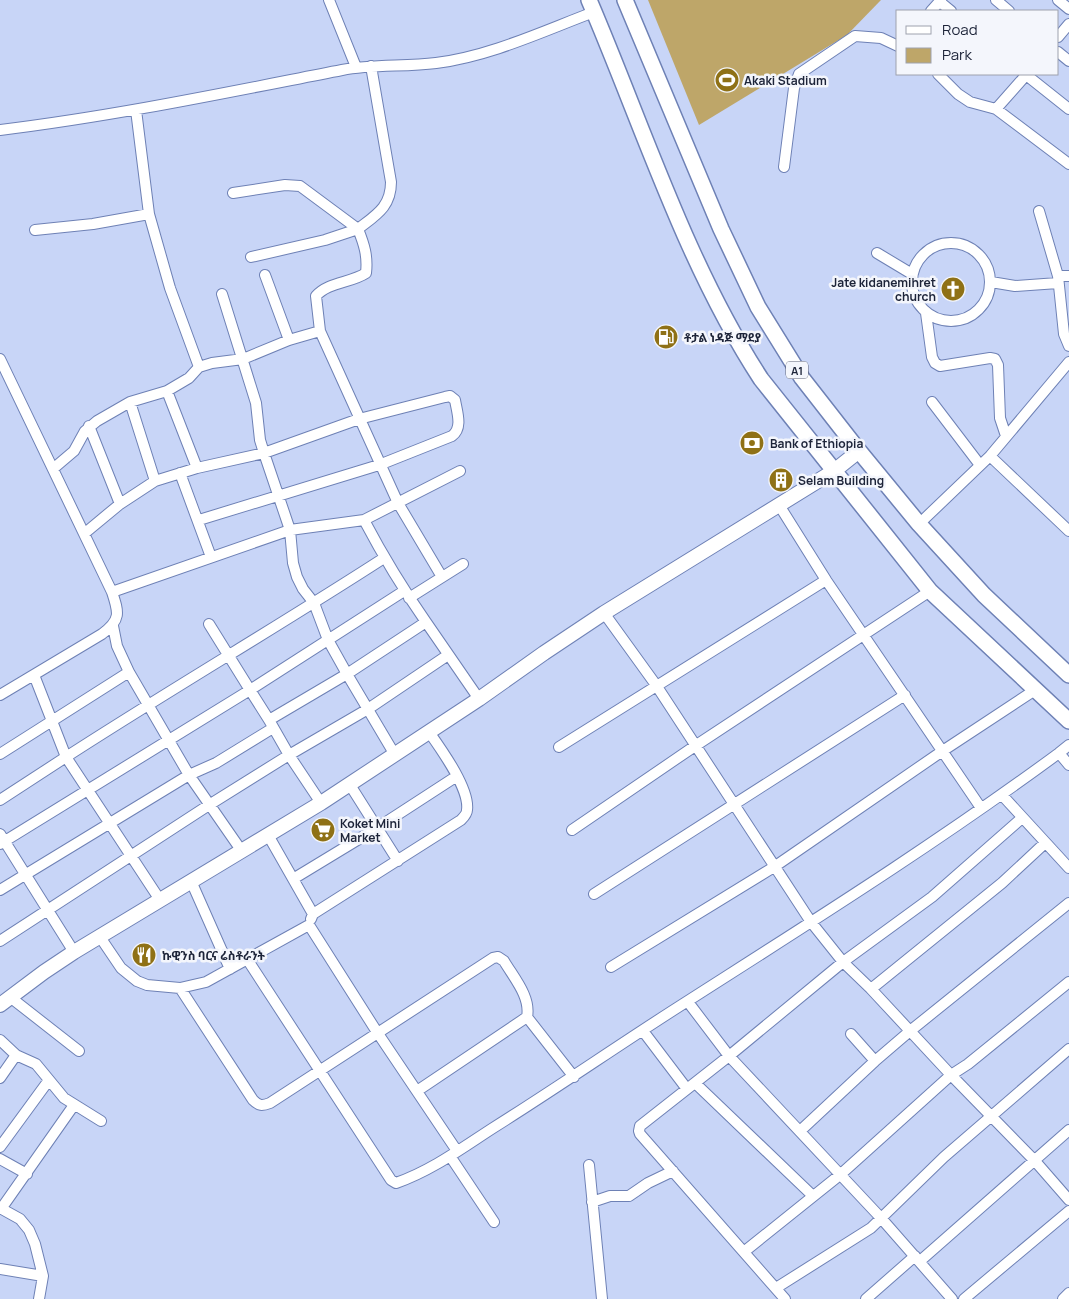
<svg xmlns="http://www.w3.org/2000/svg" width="1069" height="1299" font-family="Manrope,'Noto Sans Ethiopic',sans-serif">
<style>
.green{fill:#bea669}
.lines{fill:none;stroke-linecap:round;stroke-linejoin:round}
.street-casing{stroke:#6e81b5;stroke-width:12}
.secondary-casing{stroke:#6e81b5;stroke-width:16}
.primary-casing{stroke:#6e81b5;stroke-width:18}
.street{stroke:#fff;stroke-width:10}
.secondary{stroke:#fff;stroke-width:14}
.primary{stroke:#fff;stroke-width:15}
.labels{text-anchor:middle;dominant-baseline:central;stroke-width:5;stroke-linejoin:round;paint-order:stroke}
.shield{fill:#f4f6fc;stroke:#5e6374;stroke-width:1}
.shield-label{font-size:11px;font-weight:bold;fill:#1d2439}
.poi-label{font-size:12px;font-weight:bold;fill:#1d2439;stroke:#f4f6fc;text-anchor:start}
</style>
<rect width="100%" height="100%" fill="#c8d5f7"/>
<path class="green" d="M648,0H881L847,35L699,125Z"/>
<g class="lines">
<defs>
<path id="street" d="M329,0L356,67
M996,0L1009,11
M1058,0L1069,9
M940,2L951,11
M931,11L941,0
M1058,37L1069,24
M1058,52L1069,61
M938,74L958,94L970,102L996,109L1069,164
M1025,74L1069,109
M996,109L1027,74
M136,110L149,214L170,288L199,367L212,363L243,359L289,340L320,331L316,296C328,282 351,283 366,273C368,256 364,244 358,229L325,240L251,257
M0,130C115,116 229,92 342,70C373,64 405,67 436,63C491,56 543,31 594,12
M784,167L794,88L799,74L855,36L881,38L898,46
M233,193L285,185L300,186L358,229C376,215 391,207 391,182L371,66
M1039,211L1058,276L1064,334L1069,346
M35,230L93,224L149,214
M912 282a39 39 0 1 1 78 0a39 39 0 1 1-78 0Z
M877,253L912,274
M265,275L289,340
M1058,276H1069
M991,282L1015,286L1058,283
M222,294L256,403L260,440L264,453L290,530L293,563L297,577L303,589L314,603L328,640L347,674L269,720L289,755L321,803
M926,313L932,357L935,363L940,366L990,358L995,359L998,365L1000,418L1006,436
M320,331L398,503L442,577
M0,359L112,592C119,613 121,620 102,634L0,695
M167,391L197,468
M130,402L155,481
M932,402L980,465
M89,426L120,504
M990,456L1069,531
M54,468L74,451L85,431L97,421L130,402L167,391L189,378L199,367
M180,473L211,557
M779,505L826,580L981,808
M364,520C383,556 403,589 426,622
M919,524L990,456L1069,362
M85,533L120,504L155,481L197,468L264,453L359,419L445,397L450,396L455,400C457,412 463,428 452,436L379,465L199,520
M112,592L290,530L364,520L460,471
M409,598L463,564
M604,613L656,685L811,922L843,962L871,989L951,1075L1035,1161L1069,1200
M209,624L250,690L404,591
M34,675L66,757C171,689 279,626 384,558
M559,747L826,580
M1059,753L1069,745
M0,754L129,672
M395,755L347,674L426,622L479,699
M350,785L398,861
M1002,795L1069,868
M0,800L66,757L160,900
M572,830L695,746L930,591
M0,834L74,952
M268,835L313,914L311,919
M0,844L250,690L269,720
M241,850L189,775L216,763L273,728
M293,879L377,828L457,776
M191,881L230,969
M0,890L189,775L129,672L117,646L113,626
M594,894L905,695
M313,914L461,820C464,817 467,814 467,810C470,789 441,749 429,732
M100,937L121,968L137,981L147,985L180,988L206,982L309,925L377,1032L457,1151
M0,941L209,805L289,755L368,709L448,655
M247,959L391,1180L396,1183C431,1171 462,1148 493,1128C552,1091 610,1051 669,1013C800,929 933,846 1059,753L1069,765
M611,967L774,867L941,752L1035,690
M180,988L253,1100C259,1106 262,1106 270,1103L493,958L498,957L504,961C514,978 531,997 527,1017L417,1091
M871,989L1002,883L1045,843
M10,997L79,1051
M688,1002L729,1056L881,1218L952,1299
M527,1017L574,1077
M643,1031L687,1089
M851,1034L875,1061
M0,1040L16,1055L36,1064L64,1098L101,1121
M0,1078L16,1055
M695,1083L813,1196
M800,1131L875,1061L910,1031L1069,903
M0,1147L49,1080
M450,1156L494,1222
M0,1159L27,1174
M589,1165L602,1299
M592,1202L610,1196H629L648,1183L673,1171
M0,1208L20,1219L29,1230L35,1244L43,1276L39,1299
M1,1209L74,1105
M745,1251L841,1174L951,1075L968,1064L1069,982
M920,1261L1069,1130
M0,1269L43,1276
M776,1288L871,1228L944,1157L1069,1049
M785,1299L640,1134L639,1131L640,1126L729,1056L843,962L932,897L1022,818
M866,1299L915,1256
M964,1299L1069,1211
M1063,1299L1069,1293"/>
<path id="secondary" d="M0,1005L44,972L74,952L321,803L479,699L544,653L604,613L834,471L859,451"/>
<path id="primary" d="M589,0C643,126 686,264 761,379L930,591L1069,721
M625,0L721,229L758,307L802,378L859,451L919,524L984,595L1069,675"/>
</defs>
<use href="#street" class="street-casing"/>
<use href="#secondary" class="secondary-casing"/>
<use href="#primary" class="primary-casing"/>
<use href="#street" class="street"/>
<use href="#secondary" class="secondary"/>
<use href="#primary" class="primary"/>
</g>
<defs>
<symbol id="stadium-disc" viewBox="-11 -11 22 22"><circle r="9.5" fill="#8f7116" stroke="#f4f6fc"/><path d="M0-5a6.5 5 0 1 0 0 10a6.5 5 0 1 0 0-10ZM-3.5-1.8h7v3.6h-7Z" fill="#fff"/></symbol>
<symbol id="church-disc" viewBox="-11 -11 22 22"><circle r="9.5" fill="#8f7116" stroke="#f4f6fc"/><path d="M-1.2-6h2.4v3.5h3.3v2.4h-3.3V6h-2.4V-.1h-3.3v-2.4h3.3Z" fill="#fff"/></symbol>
<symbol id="fuel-disc" viewBox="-11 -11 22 22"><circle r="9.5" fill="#8f7116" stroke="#f4f6fc"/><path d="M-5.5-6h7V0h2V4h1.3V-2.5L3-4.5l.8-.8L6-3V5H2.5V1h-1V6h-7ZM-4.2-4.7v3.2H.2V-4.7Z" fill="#fff"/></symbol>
<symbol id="bank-disc" viewBox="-11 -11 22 22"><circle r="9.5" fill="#8f7116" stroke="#f4f6fc"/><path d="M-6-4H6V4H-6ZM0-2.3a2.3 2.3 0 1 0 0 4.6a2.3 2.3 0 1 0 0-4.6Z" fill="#fff"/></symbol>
<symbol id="building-disc" viewBox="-11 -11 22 22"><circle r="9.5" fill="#8f7116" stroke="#f4f6fc"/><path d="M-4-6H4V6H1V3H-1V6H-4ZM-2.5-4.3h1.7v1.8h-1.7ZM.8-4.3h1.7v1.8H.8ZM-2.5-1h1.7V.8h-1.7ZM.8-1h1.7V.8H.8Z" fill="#fff"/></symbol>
<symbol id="supermarket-disc" viewBox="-11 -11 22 22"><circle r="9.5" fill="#8f7116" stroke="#f4f6fc"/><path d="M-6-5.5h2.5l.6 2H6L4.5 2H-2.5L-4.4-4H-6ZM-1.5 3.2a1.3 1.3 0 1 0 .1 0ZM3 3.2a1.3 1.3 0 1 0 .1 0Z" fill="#fff"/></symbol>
<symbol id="restaurant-disc" viewBox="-11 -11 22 22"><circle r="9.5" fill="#8f7116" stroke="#f4f6fc"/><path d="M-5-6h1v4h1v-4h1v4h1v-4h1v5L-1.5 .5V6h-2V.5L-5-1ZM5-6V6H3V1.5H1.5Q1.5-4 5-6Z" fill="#fff"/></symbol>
</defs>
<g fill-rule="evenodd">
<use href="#stadium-disc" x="713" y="66" width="28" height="28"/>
<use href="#church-disc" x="939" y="275" width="28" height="28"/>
<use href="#fuel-disc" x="652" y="323" width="28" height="28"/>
<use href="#bank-disc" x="738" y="429" width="28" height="28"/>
<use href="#building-disc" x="767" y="466" width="28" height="28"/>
<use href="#supermarket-disc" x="309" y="816" width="28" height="28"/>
<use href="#restaurant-disc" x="130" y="941" width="28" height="28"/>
</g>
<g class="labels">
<rect class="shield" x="786" y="361.5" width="22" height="17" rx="4"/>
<g class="shield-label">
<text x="797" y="370">A1</text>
</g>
<g class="poi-label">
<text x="744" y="80">Akaki Stadium</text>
<text x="936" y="282" text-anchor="end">Jate kidanemihret<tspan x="936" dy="14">church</tspan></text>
<text x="684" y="337">ቶታል ነዳጅ ማደያ</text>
<text x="770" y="443">Bank of Ethiopia</text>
<text x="798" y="480">Selam Building</text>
<text x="340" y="823">Koket Mini<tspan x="340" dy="14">Market</tspan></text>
<text x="162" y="955">ኩዊንስ ባርና ሬስቶራንት</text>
</g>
</g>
<rect x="896" y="10" width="162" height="65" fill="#f4f6fc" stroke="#9ea2ae"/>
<rect x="906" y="26" width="25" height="8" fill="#ffffff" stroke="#9ea2ae"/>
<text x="942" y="35" font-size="15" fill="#1d2439">Road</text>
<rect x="906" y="48" width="25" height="15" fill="#bea669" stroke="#9ea2ae"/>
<text x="942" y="60" font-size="15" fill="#1d2439">Park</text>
</svg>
